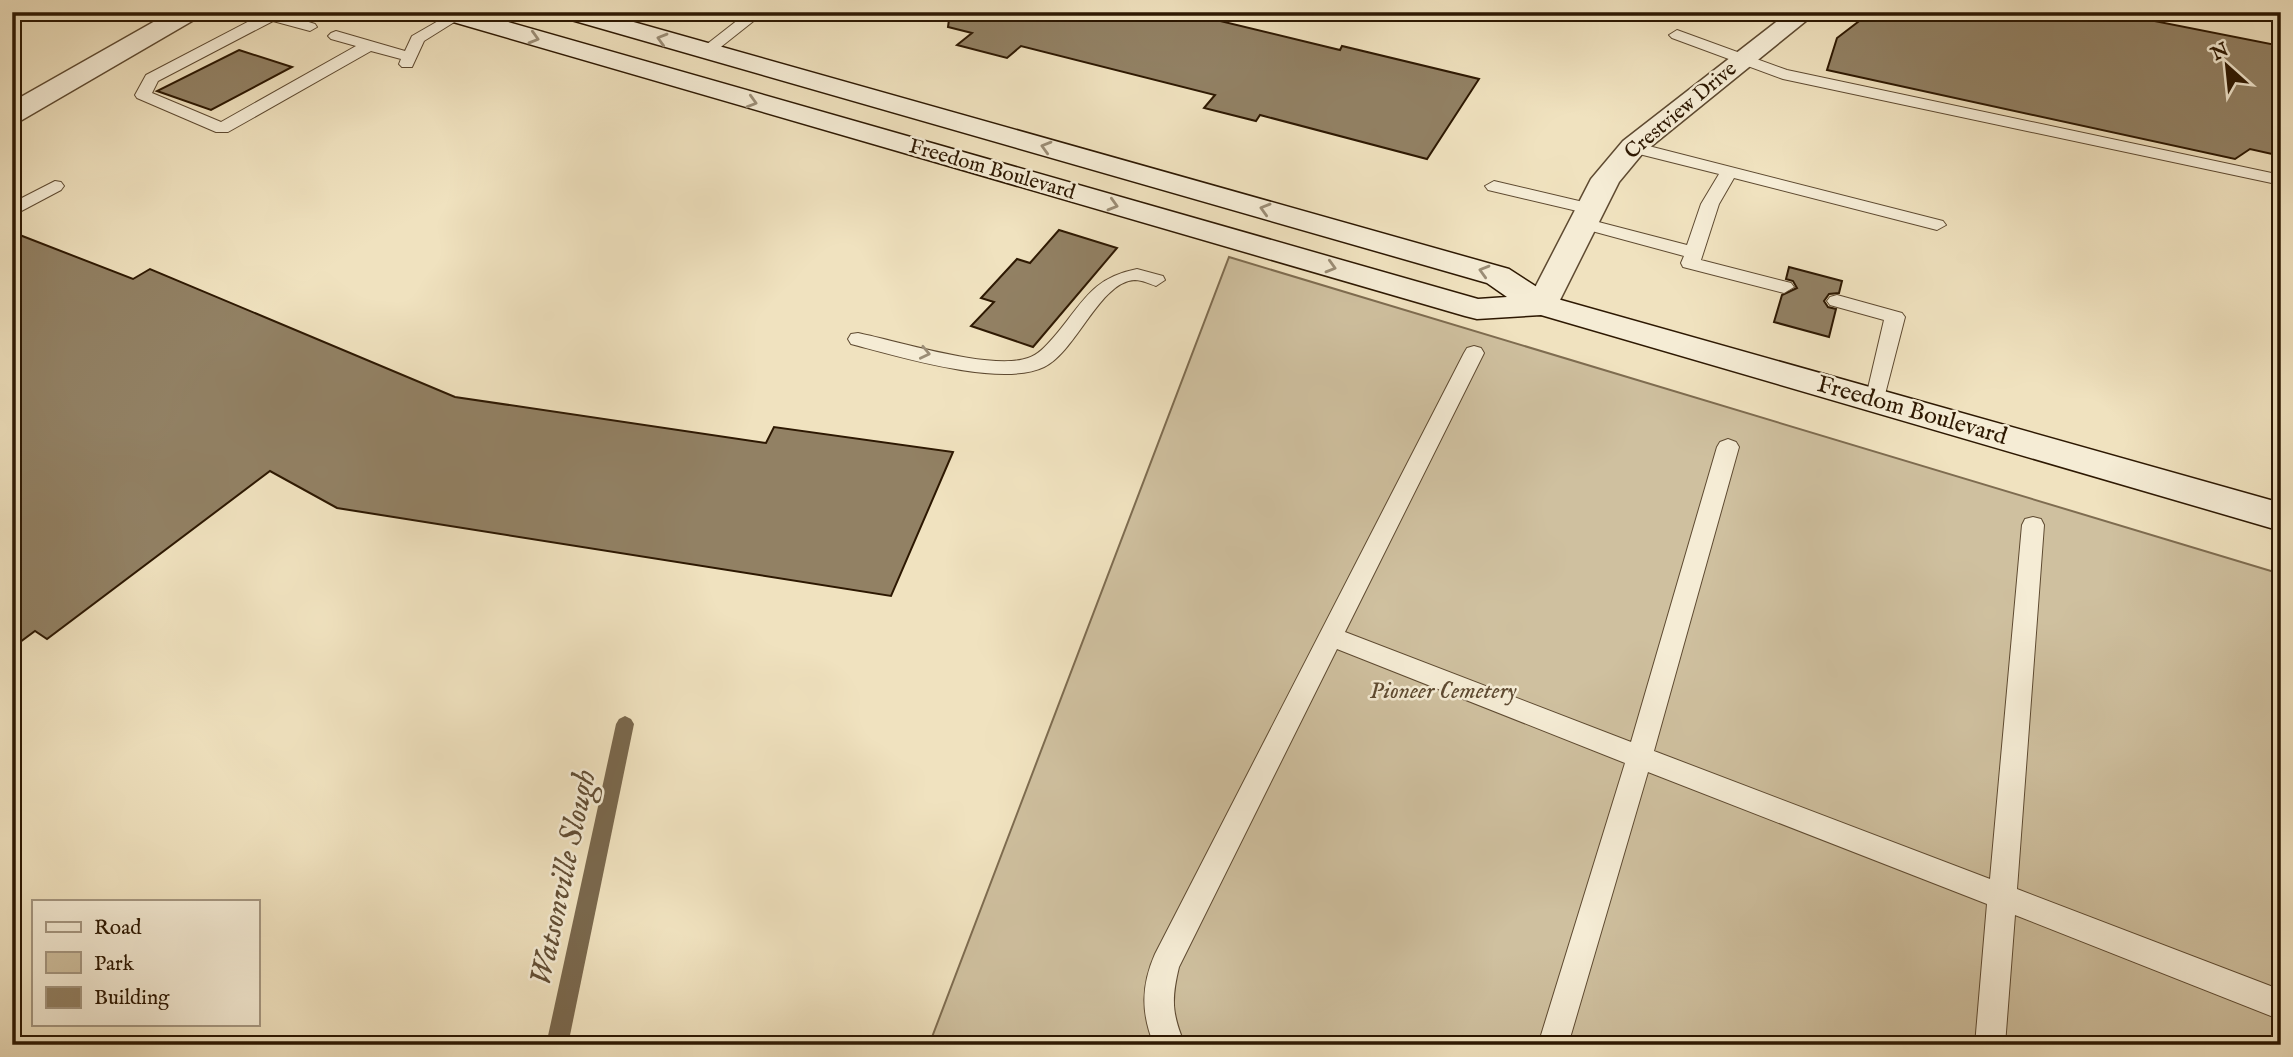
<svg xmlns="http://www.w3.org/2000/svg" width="2293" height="1057" font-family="'IM FELL English',serif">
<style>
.green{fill:#cfc09f;stroke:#7e6c50;stroke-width:2}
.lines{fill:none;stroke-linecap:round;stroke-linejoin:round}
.stream{fill:#7a684d;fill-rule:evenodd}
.building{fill:#928164;stroke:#2d1802;stroke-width:2}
.lane-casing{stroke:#5e4a31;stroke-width:2}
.street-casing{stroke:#5e4a31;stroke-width:3}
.secondary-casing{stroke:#2d1802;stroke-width:3}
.lane{fill:#f5ecd5;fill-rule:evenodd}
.street{fill:#f5ecd5;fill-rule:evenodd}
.secondary{fill:#f5ecd5;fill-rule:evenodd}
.oneway{stroke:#9b8d76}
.labels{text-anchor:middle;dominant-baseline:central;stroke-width:5;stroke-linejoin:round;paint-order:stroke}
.far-street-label{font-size:21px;fill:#2d1802;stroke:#f5ecd5}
.street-label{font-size:24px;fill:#2d1802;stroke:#f5ecd5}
.park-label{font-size:24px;font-style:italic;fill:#5e4a31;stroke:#f5ecd5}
.near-water-label{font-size:32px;font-style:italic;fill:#614d34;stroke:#f5ecd5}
</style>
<rect width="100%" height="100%" fill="#f0e2bf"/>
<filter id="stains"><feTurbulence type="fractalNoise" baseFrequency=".00286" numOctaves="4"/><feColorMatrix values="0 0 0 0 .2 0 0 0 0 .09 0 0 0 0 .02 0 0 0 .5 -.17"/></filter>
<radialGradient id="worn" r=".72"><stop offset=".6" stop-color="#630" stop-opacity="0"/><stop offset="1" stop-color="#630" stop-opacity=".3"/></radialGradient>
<path class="green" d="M1229,257L2281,574V1045H929Z"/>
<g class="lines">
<path class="stream" d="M625,716L631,719L634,724L568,1045H546L616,724L619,719Z"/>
</g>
<path class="building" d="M950,12H1183L1340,50L1342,46L1479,79L1427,159L1260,115L1256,121L1204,108L1215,95L1021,46L1007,58L957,45L972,33L948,27Z
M1871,12H2139V18L2281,46V156L2250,149L2235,159L1827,70L1837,38Z
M239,50L292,67L211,110L157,91Z
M1059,230L1117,248L1033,347L971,326L994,302L981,298L1017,259L1030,263Z
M12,232L133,279L150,269L455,397L766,443L774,427L953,452L891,596L337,508L270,471L47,639L35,631L12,648Z
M1789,267L1842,281L1839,293L1829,294L1824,301L1828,307L1836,309L1829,337L1774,322L1782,295L1797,288L1793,281L1786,279Z"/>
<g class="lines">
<defs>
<path id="lane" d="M253,12H277L315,24L317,27L310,31L273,21L158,81L152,93L221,122L356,46L331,39L328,36L331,33L336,31L405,51L412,36L452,13L460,12L464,16L424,41L412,67H402L399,64L401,59L371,51L228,132H216L137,98L135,95L146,75L259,16Z
M748,12H765L712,54H702L699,51L702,48Z
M2261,12H2281V20Z
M1677,30L1787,70L2281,175V185L1783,79L1672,38L1669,35Z
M1633,142L1943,221L1946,225L1937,230L1734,178L1719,204L1701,260L1791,283L1794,287L1784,293L1683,267L1681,263L1684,256L1577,227L1574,223L1583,218L1687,245L1701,204L1719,174L1627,151L1625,147L1627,143Z
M55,181L61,182L64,186L61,190L12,216V203Z
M1494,181L1596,205L1599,209L1590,214L1488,190L1485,186Z
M1137,269L1163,276L1165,280L1156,286C1150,284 1142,280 1135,280C1100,281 1076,352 1044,367C1001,388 897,356 851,344L848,339L851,334L858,333C897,341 992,371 1028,358C1038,355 1046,346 1053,338C1082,305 1090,278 1137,269Z
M1837,295L1902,313L1905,317L1882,406H1868L1865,401L1884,320L1830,305L1827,301L1830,297Z
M1474,346L1481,348L1484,353L1345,632L1631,742L1717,447L1720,442L1728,439L1736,442L1739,447L1654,751L1990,879L2022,525L2025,519L2033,517L2041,519L2044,525L2017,889L2281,990V1020L2015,915L2005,1045H1975L1987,904L1648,772L1568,1045H1538L1625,763L1337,649L1179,967C1171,1000 1172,1014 1185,1045H1154C1141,1013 1141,986 1155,954L1464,353L1467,348Z"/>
<path id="street" d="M171,12H202L199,17L22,120L12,122V102Z
M1789,12H1817L1643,153L1619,182L1554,312L1542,315L1530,312L1526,305L1591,179L1623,141Z"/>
<path id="secondary" d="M433,12H473L1478,299L1507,297L1487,283L561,17L558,12H598L1509,269L1554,298L2281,503V531L1541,315L1477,319L1465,316L436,17Z"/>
</defs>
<use href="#lane" class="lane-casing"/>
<use href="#street" class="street-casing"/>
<use href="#secondary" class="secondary-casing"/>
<use href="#lane" class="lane"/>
<use href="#street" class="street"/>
<use href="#secondary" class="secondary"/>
</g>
<defs><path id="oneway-chevron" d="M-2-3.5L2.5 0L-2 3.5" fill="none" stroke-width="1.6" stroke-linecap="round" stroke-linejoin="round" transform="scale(1.75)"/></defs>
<g class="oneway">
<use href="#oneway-chevron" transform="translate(534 38) rotate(16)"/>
<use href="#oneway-chevron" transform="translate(662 39) rotate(-164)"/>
<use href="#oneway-chevron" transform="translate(752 102) rotate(16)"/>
<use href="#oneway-chevron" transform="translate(1046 147) rotate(-164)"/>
<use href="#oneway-chevron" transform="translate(1113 205) rotate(16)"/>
<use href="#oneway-chevron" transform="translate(1265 209) rotate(-164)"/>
<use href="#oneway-chevron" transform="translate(1331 267) rotate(16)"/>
<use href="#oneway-chevron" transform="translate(1484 271) rotate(-164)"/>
<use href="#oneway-chevron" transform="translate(925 353) rotate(12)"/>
</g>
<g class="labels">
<g class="far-street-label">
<text transform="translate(1681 111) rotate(-40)">Crestview Drive</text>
<text transform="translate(992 170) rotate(16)">Freedom Boulevard</text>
</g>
<g class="street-label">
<text transform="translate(1912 411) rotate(16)">Freedom Boulevard</text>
</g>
<g class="park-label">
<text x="1443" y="691">Pioneer Cemetery</text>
</g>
<g class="near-water-label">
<text transform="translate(564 878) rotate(-78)">Watsonville Slough</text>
</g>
</g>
<rect width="2293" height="1057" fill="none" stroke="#f0e2bf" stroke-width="42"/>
<rect x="14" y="14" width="2265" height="1029" fill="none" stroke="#2d1802" stroke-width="3.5"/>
<rect x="21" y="21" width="2251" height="1015" fill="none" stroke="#2d1802" stroke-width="2"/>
<rect x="32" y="900" width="228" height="126" fill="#f5ecd5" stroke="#a59781" stroke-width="2"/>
<rect x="46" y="922" width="35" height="10" fill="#f5ecd5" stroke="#a59781" stroke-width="2"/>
<text x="94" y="934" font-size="21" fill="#2d1802">Road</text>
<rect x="46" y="952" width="35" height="21" fill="#cfc09f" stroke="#a59781" stroke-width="2"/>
<text x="94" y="970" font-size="21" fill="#2d1802">Park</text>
<rect x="46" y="987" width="35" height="21" fill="#928164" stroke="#a59781" stroke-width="2"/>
<text x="94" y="1004" font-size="21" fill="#2d1802">Building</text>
<g transform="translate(2227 66) rotate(333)" stroke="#f5ecd5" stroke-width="5" paint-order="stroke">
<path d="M0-5L12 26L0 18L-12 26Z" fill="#2d1802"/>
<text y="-10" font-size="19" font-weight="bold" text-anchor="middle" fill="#2d1802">N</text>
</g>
<rect width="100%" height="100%" filter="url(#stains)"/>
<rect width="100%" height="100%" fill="url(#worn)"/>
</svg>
